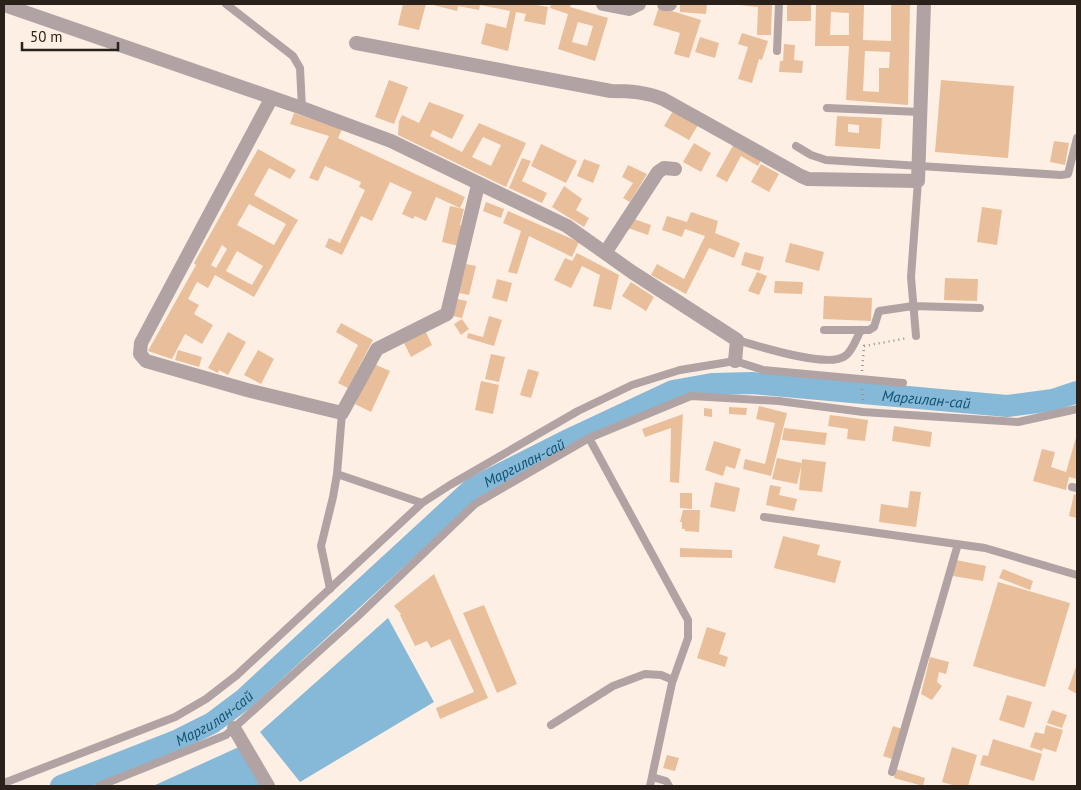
<svg xmlns="http://www.w3.org/2000/svg" width="1081" height="790" font-family="'PT Sans',sans-serif">
<style>
.water{fill:#86b9d7}
.lines{fill:none;stroke-linecap:round;stroke-linejoin:round}
.river{stroke:#86b9d7;stroke-width:22}
.building{fill:#e8bf9a;fill-rule:evenodd}
.path{stroke:#9b8f86;stroke-width:2.5;stroke-dasharray:1 4;stroke-linecap:butt}
.service{stroke:#b1a3a3;stroke-width:8}
.minor{stroke:#b1a3a3;stroke-width:14}
.labels{text-anchor:middle;dominant-baseline:central;stroke-width:5;stroke-linejoin:round;paint-order:stroke}
.water-label{font-size:15px;font-style:italic;fill:#0f506e;stroke:#feefe4}
</style>
<rect width="100%" height="100%" fill="#feefe4"/>
<path class="water" d="M388,618L434,702L300,782L260,732Z
M241,746L261,786H153Z"/>
<g class="lines">
<path class="river" id="s1" d="M61,786L176,741L212,723L244,699L473,488L566,441L673,391L712,384L752,383L1007,406L1053,400L1077,392"/>
</g>
<path class="building" d="M403,4H426L419,30L398,25Z
M429,4H532L548,7L545,25L524,21L526,14L516,12L508,51L481,44L486,23L506,28L510,11L480,5L479,10L458,6L457,11Z
M551,4H571L570,7L608,18L595,61L558,49L568,14L550,8ZM578,22L593,26L587,46L572,42Z
M680,4H707L706,14L680,12Z
M739,4H772L771,35H757L758,7L739,5Z
M787,4H811V21H787Z
M816,4H864L863,40L891,41V4H910L908,105L846,100L849,46H815ZM831,12L849,13V35H830ZM865,51L890,52L889,68H879V92L863,91Z
M659,7L701,20L689,58L674,54L680,33L653,25Z
M742,33L768,41L762,60L759,59L752,83L738,79L748,47L738,44Z
M700,37L719,43L715,58L695,52Z
M784,44L795,45L794,60L803,61L802,73L779,72L780,61H783Z
M389,80L408,87L394,124L375,117Z
M941,80L1014,86L1008,158L935,152Z
M429,102L464,115L452,139L433,130L430,136L462,152L479,123L526,143L506,187L398,135L399,121L402,115L419,123ZM483,137L501,145L491,166L472,157Z
M673,111L698,125L689,140L664,126Z
M294,113L342,129L338,138L465,197L460,208L436,197L426,221L415,216L413,219L402,214L412,192L390,182L372,221L361,216L342,255L325,247L329,238L340,243L365,190L359,187L361,182L325,166L318,181L309,178L329,136L290,124Z
M837,116L882,118L880,149L835,146ZM848,124L859,125V133L848,132Z
M1054,141L1069,143L1065,165L1050,162Z
M735,142L762,158L758,166L741,156L727,182L716,176Z
M694,143L711,153L701,172L683,162Z
M541,144L577,161L566,183L531,166Z
M258,149L296,170L290,179L269,168L254,195L298,220L254,297L215,275L208,288L197,282L188,299L199,305L194,314L213,325L202,344L185,334L172,359L148,351L196,265L194,263ZM249,204L286,224L274,245L237,225ZM222,245L227,249L216,268L211,265ZM237,251L263,266L252,285L226,271Z
M522,158L531,161L522,181L547,193L542,203L509,188Z
M584,159L600,165L593,183L577,176Z
M761,164L779,174L769,192L751,182Z
M628,165L647,174L630,202L623,198L633,183L622,177Z
M564,186L582,199L576,210L589,218L584,227L552,207Z
M486,202L504,209L501,218L483,211Z
M450,206L464,209L460,225L464,226L459,246L442,242Z
M982,207L1002,210L997,245L977,242Z
M508,211L579,242L572,257L529,236L517,274L508,272L521,231L503,223Z
M691,212L718,221L715,233L740,243L734,258L709,248L686,294L651,275L657,264L684,279L705,236L685,229L682,237L662,230L667,216L687,222Z
M631,218L651,225L648,235L628,228Z
M790,243L824,252L819,271L785,262Z
M745,252L764,257L760,271L741,265Z
M577,253L619,275L611,310L593,306L600,275L582,266L571,288L554,280L565,258L572,261Z
M466,264L476,266L469,295L459,293Z
M757,272L767,276L759,295L748,291Z
M945,278L978,279L977,301L944,300Z
M497,279L512,283L507,302L492,298Z
M775,281L803,282L802,294L774,293Z
M631,282L654,297L646,311L622,296Z
M824,296L872,298L871,321L823,319Z
M457,299L467,301L462,318L453,316Z
M489,316L502,320L494,346L467,338L468,333L483,337Z
M462,319L469,329L461,335L454,324Z
M341,323L373,340L348,388L338,383L358,345L336,332Z
M425,330L432,345L411,357L403,341Z
M228,332L246,342L228,375L219,370L218,373L208,368Z
M178,350L202,357L199,367L175,360Z
M258,350L274,359L261,384L244,375Z
M491,354L505,357L499,382L485,379Z
M374,364L390,371L371,412L355,404Z
M528,369L539,372L531,398L520,395Z
M481,381L499,385L493,414L475,410Z
M759,406L787,413L771,476L743,469L745,459L765,464L775,423L756,419Z
M729,407L747,408L746,415L729,414Z
M704,408L712,409V417L704,416Z
M683,414L679,483L670,482L671,428L645,437L642,429Z
M830,415L868,420L865,441L847,439L848,429L828,426Z
M894,426L932,432L930,447L892,441Z
M784,428L827,433L825,445L782,440Z
M1077,434V479L1069,477L1066,490L1033,481L1042,449L1055,452L1051,467L1066,472Z
M714,441L741,449L735,469L726,466L723,476L705,470Z
M777,458L802,463L797,484L772,479Z
M802,459L826,462L822,492L799,490Z
M715,482L740,488L735,512L710,507Z
M770,485L781,487L779,495L797,499L794,511L766,505Z
M910,491L921,492L916,527L879,522L881,504L908,508Z
M680,493H692V509L680,508Z
M1074,494L1077,495V518L1069,516Z
M683,510H700L699,532L685,531V529H682V522H680Z
M783,536L820,545L817,555L841,561L835,583L774,568Z
M680,548L732,550V558L680,557Z
M956,560L986,566L983,581L953,576Z
M1003,569L1033,581L1030,590L999,578Z
M434,574L488,698L440,719L436,708L474,692L450,639L431,648L427,641L415,646L400,615L401,614L394,606Z
M998,582L1070,603L1045,687L973,666Z
M484,605L517,684L497,693L463,613Z
M707,627L726,633L719,654L728,657L725,667L697,658Z
M930,657L949,662L946,674L939,672L937,682L942,686L932,700L921,694Z
M1077,664V694L1068,689Z
M1007,695L1032,702L1024,728L999,720Z
M1052,710L1067,715L1062,728L1047,723Z
M1046,725L1063,730L1056,752L1043,748L1042,751L1030,747L1035,732L1044,734Z
M893,726L902,729L892,759L883,756Z
M993,739L1042,754L1034,781L980,765L983,755L988,756Z
M952,747L977,755L968,786H956L942,782Z
M667,755L679,758L675,771L663,768Z
M896,769L925,778L923,786L894,778Z"/>
<g class="lines">
<path class="path" d="M862,371L864,346L908,338
M862,389L863,403"/>
<path class="service" d="M226,4L293,56L300,68L302,108
M777,51L779,4
M827,108L920,112
M796,146L811,155L826,160L1061,175L1068,174L1077,138
M824,330H869L874,327L879,311L913,306L980,308
M916,336L911,277L918,181
M737,340C758,346 828,369 845,356C852,352 857,337 861,330
M589,438L688,620V638L672,683L650,786
M337,474L422,503
M1072,487L1077,488
M764,517L985,548L1077,575
M330,589L321,546L333,497L337,474L342,413
M551,725L613,686L645,674L661,675L673,680
M892,772L958,544
M652,777L666,781L669,786
M4,783L175,717L206,699L237,675L422,503L450,485L578,411L632,385L680,370L735,361L763,370L903,383
M99,786L226,735L358,616L475,504L589,438L691,396L779,401L863,412L1018,422L1077,409"/>
<path class="minor" d="M603,4L629,9L639,4
M664,4H670
M4,5L302,108L391,141L567,226L632,272L737,340L735,361
M356,43L611,91C630,91 646,92 663,99L801,176L808,179L918,181L924,4
M271,99L141,343L140,354L146,361L247,390L342,413L377,349L447,314L478,185
M605,253L658,172L664,168L675,169
M234,728L268,786"/>
</g>
<g class="labels">
<g class="water-label">
<text stroke="none"><textPath href="#s1" startOffset="992">Маргилан-сай</textPath></text>
<text stroke="none"><textPath href="#s1" startOffset="572">Маргилан-сай</textPath></text>
<text stroke="none"><textPath href="#s1" startOffset="168">Маргилан-сай</textPath></text>
</g>
</g>
<rect width="1081" height="790" fill="none" stroke="#2a211a" stroke-width="10"/>
<path d="M22 42v8h96v-8" fill="none" stroke="#2a211a" stroke-width="2.5"/>
<text x="30" y="42" font-size="15" fill="#2a211a" stroke="#feefe4" stroke-width="4" paint-order="stroke">50 m</text>
</svg>
